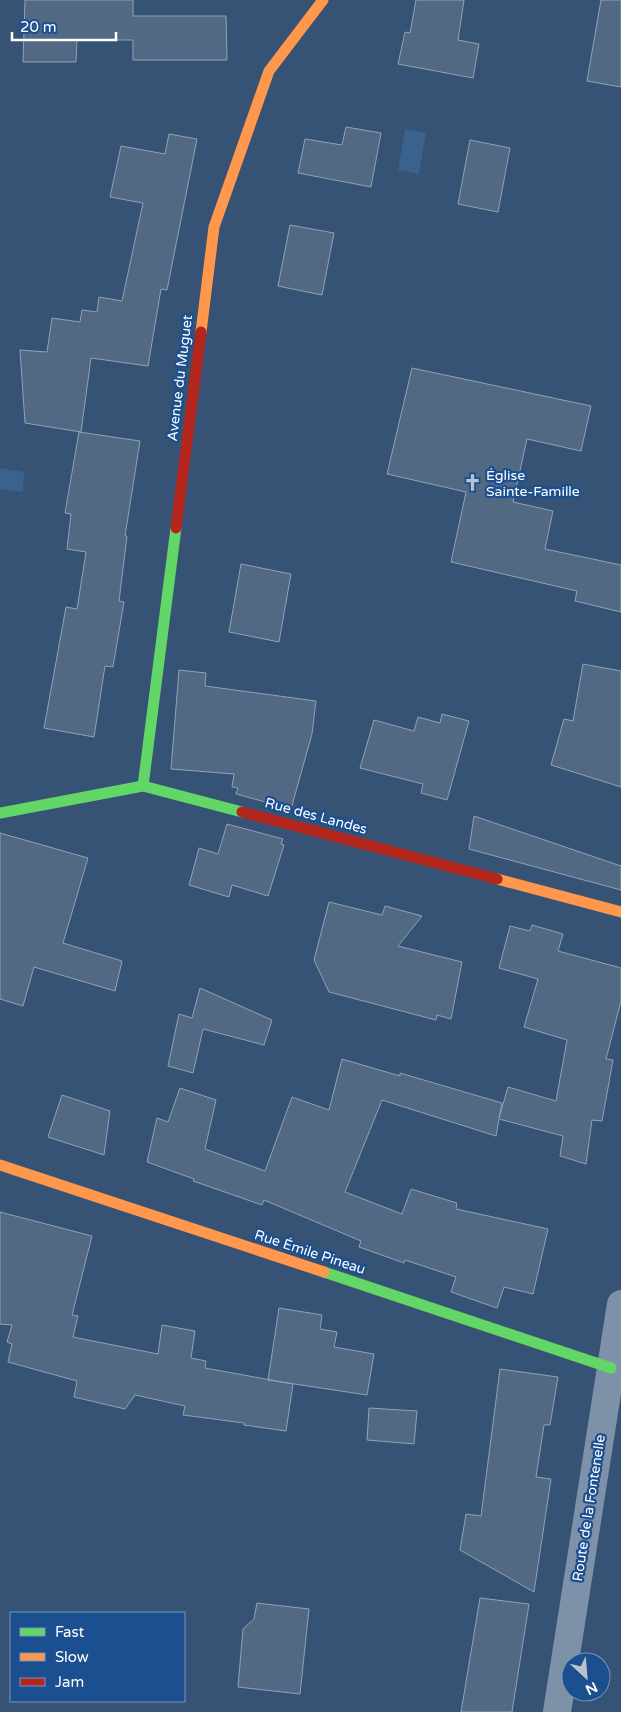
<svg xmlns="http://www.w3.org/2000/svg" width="621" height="1712" font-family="'Varela Round',sans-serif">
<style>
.water{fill:#3b618d}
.building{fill:#526984;stroke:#92a2b6}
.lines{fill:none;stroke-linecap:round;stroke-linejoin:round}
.street{stroke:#7d92a8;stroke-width:28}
.fast{stroke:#63d668;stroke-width:11}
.slow{stroke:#ff974d;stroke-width:11}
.jam{stroke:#b3261e;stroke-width:11}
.labels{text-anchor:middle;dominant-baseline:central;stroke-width:4.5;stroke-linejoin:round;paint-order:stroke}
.street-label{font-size:14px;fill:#fff;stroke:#1b4f8f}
.poi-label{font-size:14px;fill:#fff;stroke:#1b4f8f;text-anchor:start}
</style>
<rect width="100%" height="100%" fill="#365274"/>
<path class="water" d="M405,129L426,133L419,174L398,170Z
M0,468L24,472L23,492L0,489Z"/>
<path class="building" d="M25,0H133V16H226L227,60H133V40H77L76,62H23Z
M416,0H464L458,40L479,44L473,78L398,64L405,32L410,33Z
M601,0H621V87L587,81Z
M346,127L381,133L371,187L298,173L305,139L342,145Z
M169,134L197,139L167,290L161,289L148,366L91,358L81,432L25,423L20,350L47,352L52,318L80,322L82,310L97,312L99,297L122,301L143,203L110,197L121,146L165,154Z
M470,140L510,148L498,212L458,204Z
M290,225L334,233L322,295L278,286Z
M412,368L591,406L581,451L527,439L513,502L553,511L545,549L621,565V612L575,601L577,591L451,562L466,492L387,474Z
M79,432L140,441L125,536H127L119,601L124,602L113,667L105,666L94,737L44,728L66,607L77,609L86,552L67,549L71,514L65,513Z
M241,564L291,574L279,642L229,632Z
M583,664L621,671V787L551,765L564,719L573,721Z
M179,670L206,673L205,686L316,701L312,734L291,809L236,794L238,788L232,787L234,774L171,769Z
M442,714L469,721L447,800L421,793L423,784L360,768L374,720L414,731L418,717L440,723Z
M474,816L621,866V890L469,849Z
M227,824L283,839L281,844L284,845L268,896L232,885L229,897L189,885L199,848L218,854Z
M0,833L88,858L63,943L122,961L115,991L34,967L23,1006L0,999Z
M329,902L382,915L385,906L422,916L398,946L462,962L451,1019L437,1015L436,1020L329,992L314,960Z
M532,925L563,934L558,951L621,968V1001L606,1059L613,1060L602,1121L592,1120L586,1164L560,1156L563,1136L499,1119L496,1136L382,1100L345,1192L402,1214L411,1189L457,1203L456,1209L548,1229L533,1294L504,1287L497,1308L451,1292L456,1277L405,1260L404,1263L359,1247L361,1241L264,1200L262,1205L193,1181L194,1179L147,1162L157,1118L168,1122L180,1088L216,1100L205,1149L265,1171L292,1097L329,1110L342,1059L400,1076V1073L502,1103L499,1118L508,1087L556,1101L567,1040L524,1027L538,979L499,968L510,926L530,931Z
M200,988L272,1020L264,1045L203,1029L193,1073L168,1066L179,1014L192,1018Z
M62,1095L110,1111L104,1155L48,1137Z
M0,1212L92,1236L72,1315L78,1316L73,1337L158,1354L162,1325L195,1331L191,1358L206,1361L205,1368L293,1384L286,1431L244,1425V1423L183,1415L185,1406L135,1395L125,1409L74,1397L77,1381L8,1362L12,1344L7,1342L12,1325L0,1324Z
M279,1308L322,1315L320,1329L337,1332L334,1347L374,1354L367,1395L268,1380Z
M500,1369L558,1377L550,1425H544L536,1477L551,1479L534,1592L460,1550L466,1514L481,1516Z
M369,1408L417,1411L414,1444L367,1440Z
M480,1598L529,1604L512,1712H461Z
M257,1603L309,1609L300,1694L238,1687L243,1629L254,1619Z"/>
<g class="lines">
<path class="street" d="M557,1712L621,1304"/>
<path class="fast" d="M143,786L176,528
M0,813L143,786L242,812
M324,1272L611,1368"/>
<path class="slow" d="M201,332L214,227L269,71L323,0
M497,879L621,912
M0,1165L324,1272"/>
<path class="jam" d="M176,528L201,332
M242,812L497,879"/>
</g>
<defs>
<symbol id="church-bare" viewBox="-9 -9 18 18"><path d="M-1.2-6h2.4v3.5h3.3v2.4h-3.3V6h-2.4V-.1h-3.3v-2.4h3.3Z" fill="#b9c2ce" stroke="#1b4f8f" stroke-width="2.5" paint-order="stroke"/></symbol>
</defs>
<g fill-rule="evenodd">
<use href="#church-bare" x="460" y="470" width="25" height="25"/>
</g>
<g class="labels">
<g class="street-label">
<text transform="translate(180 378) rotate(-83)">Avenue du Muguet</text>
<text transform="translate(316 816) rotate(15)">Rue des Landes</text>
<text transform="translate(310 1252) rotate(18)">Rue Émile Pineau</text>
<text transform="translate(589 1508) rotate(-81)">Route de la Fontenelle</text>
</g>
<g class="poi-label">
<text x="486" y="475">Église<tspan x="486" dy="16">Sainte-Famille</tspan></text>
</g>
</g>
<rect x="10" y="1612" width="175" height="90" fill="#1b4f8f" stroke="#7695bc"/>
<rect x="20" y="1628" width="25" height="8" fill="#63d668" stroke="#7695bc"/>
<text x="55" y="1637" font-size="15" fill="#ffffff">Fast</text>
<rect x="20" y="1653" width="25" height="8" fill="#ff974d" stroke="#7695bc"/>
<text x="55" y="1662" font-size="15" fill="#ffffff">Slow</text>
<rect x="20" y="1678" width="25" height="8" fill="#b3261e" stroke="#7695bc"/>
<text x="55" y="1687" font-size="15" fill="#ffffff">Jam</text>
<g transform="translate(586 1677) rotate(154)"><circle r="24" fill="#1b4f8f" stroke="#7695bc"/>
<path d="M0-4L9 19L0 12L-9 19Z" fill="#b9c2ce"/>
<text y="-8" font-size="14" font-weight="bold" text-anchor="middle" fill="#ffffff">N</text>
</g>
<path d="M12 32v8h104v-8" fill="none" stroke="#ffffff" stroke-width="2.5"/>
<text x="20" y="32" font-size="15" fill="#ffffff" stroke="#1b4f8f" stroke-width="4" paint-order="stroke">20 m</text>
</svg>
